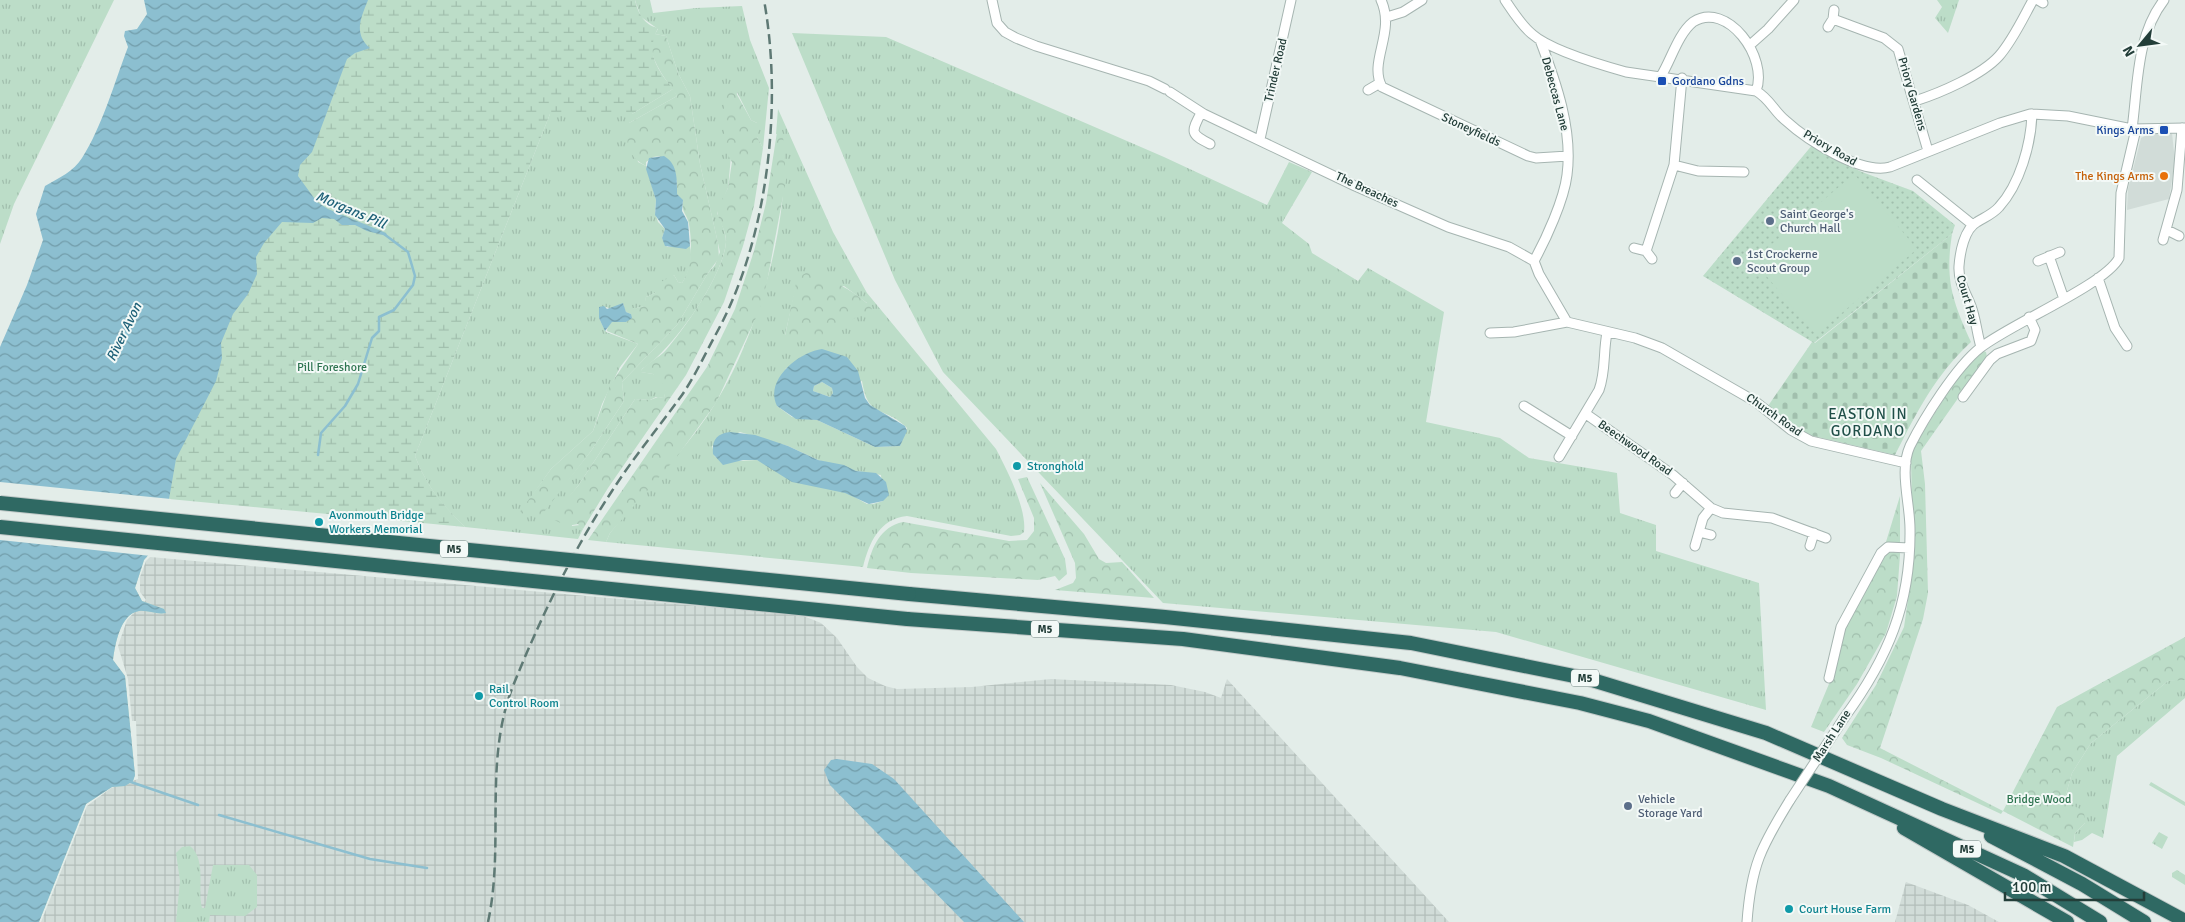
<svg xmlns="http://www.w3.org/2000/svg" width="2185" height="922" font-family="Signika,sans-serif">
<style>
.built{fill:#d1dcd8}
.industrial{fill:url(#industrial-grid)}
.grass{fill:url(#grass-tufts);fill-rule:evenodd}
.forest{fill:url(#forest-crowns)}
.wetland{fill:url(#wetland-marsh)}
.cemetery{fill:url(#cemetery-stones)}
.park{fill:url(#park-dots)}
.pitch{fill:#bcddc8}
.water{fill:url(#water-waves);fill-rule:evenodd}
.pier{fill:#e3ede9}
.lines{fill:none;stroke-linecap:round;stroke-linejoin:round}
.stream{stroke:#8cbfd0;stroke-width:2.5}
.minor-casing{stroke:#a6b5b1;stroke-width:11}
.highway-casing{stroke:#c1c9c8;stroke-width:16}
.minor{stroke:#fff;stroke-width:9}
.highway{stroke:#2f6963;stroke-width:14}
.rail{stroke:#5e7974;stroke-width:2.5;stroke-dasharray:10 5;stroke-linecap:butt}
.minor-bridge-casing{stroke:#a6b5b1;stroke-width:11;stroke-linecap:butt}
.highway-bridge-casing{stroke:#c1c9c8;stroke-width:16;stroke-linecap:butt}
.minor-bridge{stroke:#fff;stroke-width:9}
.highway-bridge{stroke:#2f6963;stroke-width:14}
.transit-dot{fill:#1a4fb4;stroke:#f3f9f7;stroke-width:2}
.food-dot{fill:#e8710a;stroke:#f3f9f7;stroke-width:2}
.service-dot{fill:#5c6f8a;stroke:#f3f9f7;stroke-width:2}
.culture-dot{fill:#0f9aa8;stroke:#f3f9f7;stroke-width:2}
.labels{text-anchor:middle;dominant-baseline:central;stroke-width:4;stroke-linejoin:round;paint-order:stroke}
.shield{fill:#f3f9f7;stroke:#617672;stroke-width:1}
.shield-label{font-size:11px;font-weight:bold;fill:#233e39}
.street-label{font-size:12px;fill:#233e39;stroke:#f3f9f7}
.transit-label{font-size:12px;fill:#164399;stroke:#f3f9f7;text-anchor:start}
.food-label{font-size:12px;fill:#c56008;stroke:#f3f9f7;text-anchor:end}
.service-label{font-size:12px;fill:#4e5e75;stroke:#f3f9f7;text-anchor:start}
.park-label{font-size:12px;fill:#2e7450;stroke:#f3f9f7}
.culture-label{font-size:12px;fill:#0d838f;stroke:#f3f9f7;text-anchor:start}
.water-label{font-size:14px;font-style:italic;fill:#1e6178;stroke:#f3f9f7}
.quarter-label{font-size:15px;letter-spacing:1px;fill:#1f4f48;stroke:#f3f9f7}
</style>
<defs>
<pattern id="industrial-grid" width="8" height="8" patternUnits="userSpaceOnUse" patternTransform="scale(1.25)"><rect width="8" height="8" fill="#d1dcd8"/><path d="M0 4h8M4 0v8" fill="none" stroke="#b3beba"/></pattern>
<pattern id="grass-tufts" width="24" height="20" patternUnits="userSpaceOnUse" patternTransform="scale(1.25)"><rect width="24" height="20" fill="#bcddc8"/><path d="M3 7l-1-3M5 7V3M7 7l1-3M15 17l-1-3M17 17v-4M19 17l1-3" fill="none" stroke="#a1bfad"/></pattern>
<pattern id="forest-crowns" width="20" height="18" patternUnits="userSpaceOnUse" patternTransform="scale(1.25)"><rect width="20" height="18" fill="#bcddc8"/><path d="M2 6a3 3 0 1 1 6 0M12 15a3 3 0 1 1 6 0" fill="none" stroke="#a1bfad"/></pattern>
<pattern id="wetland-marsh" width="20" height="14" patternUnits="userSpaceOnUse" patternTransform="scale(1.25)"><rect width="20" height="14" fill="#bcddc8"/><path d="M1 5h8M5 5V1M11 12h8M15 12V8" fill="none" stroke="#a1bfad"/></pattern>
<pattern id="cemetery-stones" width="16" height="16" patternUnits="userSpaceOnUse" patternTransform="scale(1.25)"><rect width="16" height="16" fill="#bcddc8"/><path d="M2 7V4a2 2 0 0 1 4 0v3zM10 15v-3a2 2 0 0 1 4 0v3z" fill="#a1bfad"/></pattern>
<pattern id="park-dots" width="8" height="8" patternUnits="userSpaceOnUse" patternTransform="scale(1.25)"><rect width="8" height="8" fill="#bcddc8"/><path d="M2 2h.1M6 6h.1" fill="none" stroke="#a1bfad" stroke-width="1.8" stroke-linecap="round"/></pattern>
<pattern id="water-waves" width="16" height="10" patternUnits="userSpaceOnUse" patternTransform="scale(1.25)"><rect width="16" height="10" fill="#8cbfd0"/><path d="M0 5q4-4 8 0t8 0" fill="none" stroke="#729daa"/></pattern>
</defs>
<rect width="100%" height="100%" fill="#e3ede9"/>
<path class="built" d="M2172,133L2175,161L2169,199L2127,210L2128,189L2141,138L2149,134Z"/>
<path class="industrial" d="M150,557L801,615L821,623L837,638L857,667L868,678L885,686L897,689L972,687L1051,679L1171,685L1205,692L1221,698L1227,679L1449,922H41L87,806L111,788L138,779L136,721H132L128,679L118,646L127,620L146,600L140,592V577L146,561Z
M1906,882L1968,905L1999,922H1895Z"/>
<path class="grass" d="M0,0H114L14,204L0,244Z
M635,0H650L653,13L696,8L742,6L750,40L769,88L763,148L757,137V123L751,120L737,92L728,188L717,213C721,221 726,233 726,242C723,278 672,351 642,369L641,372L653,374L667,385L664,398L656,397L650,400L635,399L578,486L568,498L572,526L580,525L583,529L578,539L465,527C441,504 427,487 415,456L550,114H632L673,89L677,96L629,123L638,162L646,166L656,200L655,212L658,222L665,229L662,238L667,247L690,246C693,258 689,273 682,283L678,282L674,275L655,293L646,297L645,306L636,308H624V304L612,309L606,307L599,318L606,332L638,344L620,367L602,404L593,431L551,469L520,513L568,480L591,451L624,401L622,382L677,325L708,273L715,265L720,252L700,164L690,96L678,73L666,36L655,34L658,29L641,17Z
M1937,0H1959L1948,33L1935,18L1942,7Z
M792,33L886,37L1164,157L1267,205L1289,162L1312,172L1282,223L1309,244L1312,253L1358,281L1368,268L1444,312L1426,422L1500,438L1529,458L1617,473L1620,513L1656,525V551L1759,583L1766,710L1496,632L1163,603L943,372L895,280Z
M778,109L833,232L867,293L996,449C1007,470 1027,509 1024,532L1020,535L1011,536L907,516C879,519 869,543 863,567L606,542L610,533C645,489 686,451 715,404C759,334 798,201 779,121L778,134H776ZM844,286L867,303L785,335L795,291ZM786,368L862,381C868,419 882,405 905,426L907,428L900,446L875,447L817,420L792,417L777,406ZM740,432L788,446L818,460L856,471L881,475L883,501L873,504H867L849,494L757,460L738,461L715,457L712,446Z
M822,382L832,388L833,393L830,397L813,391L814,386Z
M2183,679L2185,680V698L2117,756L2103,838L2092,833L2082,840L2074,842L2075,833L2085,823L2064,801L2072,773L2091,743L2168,681Z
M2151,782L2185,802V806L2149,785Z
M2159,832L2168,837L2162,849L2152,843Z
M190,846C207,860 197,890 202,908H205L213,865H249L257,875V907L245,916L210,915L209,922H176L180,881L176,853L182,847Z
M2177,870L2185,875V885L2172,877V873Z"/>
<path class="forest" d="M655,34L666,36L678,73L690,96L700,164L718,243L719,258L708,273L677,325L622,382L624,401L591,451L541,516L519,513L551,469L593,431L610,385L638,344L607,331L608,324L614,321L624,322L631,314L626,312L624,308H636L644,306L646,297L655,293L659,283L674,275L678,282L682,283C693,266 692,243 689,224C687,214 681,212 683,202L677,194V181L660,156L653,157L646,162V166C627,156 625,143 629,123L677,96C669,83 641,51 655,34Z
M735,91L751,120L757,123V137L763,148L754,206L743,246L724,302L686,375L608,488L583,529L578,524L567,526L552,519L551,516L578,486L635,399L650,400L658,397L664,398L666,385L658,382L653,374L640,372C645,364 659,358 666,350C686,327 724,272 726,242C727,230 717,220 717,209L728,188L732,162C723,151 721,105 727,92Z
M779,119L783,135L786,180L767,282L760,309L716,403L676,458L610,533L606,542L588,540L707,367L735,309L754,251L766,203Z
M811,270C829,279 860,293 872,309L823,335L790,343L785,336L797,278Z
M1981,350L1986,352L1987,357L1921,451L1925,484L1928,593L1923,619L1880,748L2003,811L2057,707L2185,637V680L2168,681L2091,743L2072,773L2064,801L2084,811L2085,823L2075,833L2073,847L2003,811L2001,814L1881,758L1847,745L1842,738L1876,685L1904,627L1913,566L1911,457L1914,446L1959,375Z
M1027,477L1065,559L1067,574L1059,581L1055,576L1038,580L911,573L867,568C872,547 880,527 903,522L1009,541L1027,540L1034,531V518L1018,479Z
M1040,483L1084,534L1099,559L1106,563L1122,562L1154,598L1055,590L1073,583L1076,578L1075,563Z
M1900,496V555L1897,596L1886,633L1857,684L1824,732L1811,727L1831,679L1843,628L1882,555Z"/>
<path class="wetland" d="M304,0H635C638,13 644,25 658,28C645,53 657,69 673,89L632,114H550L415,456C427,487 441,503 465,527L169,499L150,553L144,560L135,588L142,601L164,609L166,613C157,615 148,610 139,611C120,614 115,645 113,660L125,676L135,775L133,781L125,786L112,787L86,804L39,922H0V803L187,276L311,203L294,186Z"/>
<path class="cemetery" d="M1952,234C1945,280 1952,300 1971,342C1934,377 1918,410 1895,455L1809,435L1768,406L1812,342L1815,343Z"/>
<path class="park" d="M1813,144L1837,160L1862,172L1913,191L1955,225L1952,234L1814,343L1703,276Z"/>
<path class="pitch" d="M1854,174L1917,249L1816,335L1753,260Z"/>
<path class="water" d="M144,0H368C361,18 353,33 370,48L355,53L347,59L312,152L300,165L298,176L317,202L328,209L386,233L387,236L367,231L355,225H342L334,219L322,218L313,223L282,222L264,243L256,257L257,274L248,294L233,314L221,343L222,358L216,381L176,459L169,499L150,553L144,560L135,588L142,601L164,609L166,613C157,615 148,610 139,611C120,614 115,645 113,660L125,676L135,775L133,781L125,786L112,787L86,804L39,922H0V347L27,285L43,240L36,214L45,186C59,178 74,171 82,158C102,127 115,81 128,47L124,36L125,31L137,29L147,14Z
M664,156C678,164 677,180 677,194L683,200L682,211L688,222L690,246L686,249L665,246L662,238L665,229L655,215L656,200L646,169L649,158Z
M623,303L626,312L631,314L632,318L626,322H612L605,331L599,318V307L604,306L607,309Z
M822,349L847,357L858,371L865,398L870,405L905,426L907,431L900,446L875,447L817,420L796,419L777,406C764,380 799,352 822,349ZM822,382L832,388L833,393L830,397L813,391L814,386Z
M730,432L755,435L788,446L818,460L844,465L856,471L876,473L886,482L889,495L883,501L869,504L845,493L792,482L757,460H743L723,465L713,454C712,440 716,434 730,432Z
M837,759L872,764L894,779L1024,922H964L830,785L824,770L831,760Z"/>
<path class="pier" d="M0,482L171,499L151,556L0,540Z"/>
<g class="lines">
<path class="stream" d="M318,455L321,433L345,406L358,384L372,338L379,331V317L394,310L413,285L415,276L408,252L384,234
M128,781L198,805
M219,815L370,859L427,868"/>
<defs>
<path id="minor" d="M992,0L997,23L1005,32L1016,38L1036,46L1149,81L1165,89
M1381,0C1396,33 1368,61 1382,87L1528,156L1536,158L1568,156
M1505,0C1513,12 1521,25 1532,34C1550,50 1601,65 1626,72L1756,91C1769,98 1774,111 1785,120C1807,140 1861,175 1890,167L2000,123L2030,114L2068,116L2132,129L2185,128
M2038,0L2043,3
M1387,17L1403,12L1422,0
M1833,19L1884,38L1898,49L1928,151
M1828,27L1833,19L1834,10
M1750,45L1768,29L1794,0
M1661,76C1671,60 1678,34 1693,22C1727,0 1769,58 1756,91
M1368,90L1380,83
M1170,92L1204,114L1355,186L1448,227L1509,247L1534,261
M1915,101C1940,93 1982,75 1999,56C2013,40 2023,18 2033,0
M1201,113C1191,132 1190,134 1210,144
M2132,129C2138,85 2136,36 2164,0
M1260,139L1291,0
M1674,165L1698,171L1744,172
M1917,180L1973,225
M2167,230L2179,236
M2163,240L2177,190L2182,128
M1634,248L1646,251L1674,165L1682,78
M1646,251L1652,259
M2049,256L2064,299
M1534,261L1539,274L1567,322L1635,338L1662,348L1756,402L1791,430L1811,441L1906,463
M1534,261C1546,239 1564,200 1567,175C1573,130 1556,82 1540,40
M2038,261L2060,252
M2098,278L2115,328L2127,346
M1490,333L1514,332L1567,322
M1981,347C1977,334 1976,319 1971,306C1966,293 1958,281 1959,266C1960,253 1964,229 1977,222C1985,217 1993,214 1999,207C2020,184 2031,144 2032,114
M1963,397L1990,360L1997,354L2031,341L2035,330L2029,317
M1524,406L1572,436
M1586,414L1673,475L1711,508L1723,513L1772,518L1826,538
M1559,457L1599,390C1606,371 1603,352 1607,333
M1675,493L1683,483
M1699,532L1711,535
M1695,546L1703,518L1711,508
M1810,546L1814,533
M1829,678L1841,627L1881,553L1888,547L1909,548
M1844,718C1888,658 1911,604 1910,529C1910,503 1899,470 1910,446C1924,418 1956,367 1980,348C2010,324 2105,285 2119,258L2121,193L2136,129
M1747,922C1751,866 1761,847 1790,800"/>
<path id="highway" d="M909,594L1165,617L1411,643L1589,679L1766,733L1942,809L2064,856L2185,921
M907,619L1183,639L1400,668L1580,703L1649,721L1829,786L2023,875L2100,922
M1904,828L2067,922
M1991,836L2082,884L2144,922"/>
</defs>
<use href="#minor" class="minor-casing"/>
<use href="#highway" class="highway-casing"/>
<use href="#minor" class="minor"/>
<use href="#highway" class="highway"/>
<path class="rail" d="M488,922C505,844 483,762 513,686C539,621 573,550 612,491C633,458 659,427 682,395C695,376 705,354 716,334C768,240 783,105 764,0"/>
<defs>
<path id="minor-bridge" d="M1790,800L1844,718"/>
<path id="highway-bridge" d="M0,503L909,594
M0,527L907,619"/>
</defs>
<use href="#minor-bridge" class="minor-bridge-casing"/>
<use href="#highway-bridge" class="highway-bridge-casing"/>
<use href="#minor-bridge" class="minor-bridge"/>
<use href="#highway-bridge" class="highway-bridge"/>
</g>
<g class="transit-dot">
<rect x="1657" y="76" width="10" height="10" rx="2.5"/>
<rect x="2159" y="125" width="10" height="10" rx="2.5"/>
</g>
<circle class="food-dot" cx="2164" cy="176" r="5"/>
<g class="service-dot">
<circle cx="1770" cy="221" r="5"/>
<circle cx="1737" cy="261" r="5"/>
<circle cx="1628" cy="806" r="5"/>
</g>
<g class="culture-dot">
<circle cx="1017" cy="466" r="5"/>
<circle cx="319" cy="522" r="5"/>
<circle cx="479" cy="696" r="5"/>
<circle cx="1789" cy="909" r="5"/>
</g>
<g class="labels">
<g class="shield">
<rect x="440" y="540.5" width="28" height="17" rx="4"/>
<rect x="1031" y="620.5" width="28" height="17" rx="4"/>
<rect x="1571" y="669.5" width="28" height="17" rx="4"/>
<rect x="1953" y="840.5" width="28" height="17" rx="4"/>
</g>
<g class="shield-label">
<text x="454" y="549">M5</text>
<text x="1045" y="629">M5</text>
<text x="1585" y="678">M5</text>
<text x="1967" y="849">M5</text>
</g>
<g class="street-label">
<text transform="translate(1276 70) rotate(-77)">Trinder Road</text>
<text transform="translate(1555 94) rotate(75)">Debeccas Lane</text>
<text transform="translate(1912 94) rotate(74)">Priory Gardens</text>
<text transform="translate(1471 130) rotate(25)">Stoneyfields</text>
<text transform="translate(1830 148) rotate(30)">Priory Road</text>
<text transform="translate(1367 190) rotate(25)">The Breaches</text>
<text transform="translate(1967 300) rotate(74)">Court Hay</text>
<text transform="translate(1774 415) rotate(35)">Church Road</text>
<text transform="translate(1635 448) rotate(35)">Beechwood Road</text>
<text transform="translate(1832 736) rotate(-57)">Marsh Lane</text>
</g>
<g class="transit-label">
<text x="1672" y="81">Gordano Gdns</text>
<text x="2154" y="130" text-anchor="end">Kings Arms</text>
</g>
<g class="food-label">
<text x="2154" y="176">The Kings Arms</text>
</g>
<g class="service-label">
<text x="1780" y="214">Saint George's<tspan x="1780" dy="14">Church Hall</tspan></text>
<text x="1747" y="254">1st Crockerne<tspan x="1747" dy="14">Scout Group</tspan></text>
<text x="1638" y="799">Vehicle<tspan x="1638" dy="14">Storage Yard</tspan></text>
</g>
<g class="park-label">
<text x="332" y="367">Pill Foreshore</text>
<text x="2039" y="799">Bridge Wood</text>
</g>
<g class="culture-label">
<text x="1027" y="466">Stronghold</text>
<text x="329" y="515">Avonmouth Bridge<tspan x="329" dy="14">Workers Memorial</tspan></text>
<text x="489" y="689">Rail<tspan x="489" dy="14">Control Room</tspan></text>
<text x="1799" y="909">Court House Farm</text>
</g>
<g class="water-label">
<text transform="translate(351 210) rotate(23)">Morgans Pill</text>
<text transform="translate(124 332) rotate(-64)">River Avon</text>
</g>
<g class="quarter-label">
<text x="1868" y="414">EASTON IN<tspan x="1868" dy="17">GORDANO</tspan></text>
</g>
</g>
<g transform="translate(2140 45) rotate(241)" stroke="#f3f9f7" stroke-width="4" paint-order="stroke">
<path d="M0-4L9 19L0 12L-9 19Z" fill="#233e39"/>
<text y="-8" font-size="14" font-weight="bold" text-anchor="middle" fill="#233e39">N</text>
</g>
<path d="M2005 892v8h139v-8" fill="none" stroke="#233e39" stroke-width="2.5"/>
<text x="2012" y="892" font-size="15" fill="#233e39" stroke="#f3f9f7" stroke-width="4" paint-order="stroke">100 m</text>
</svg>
